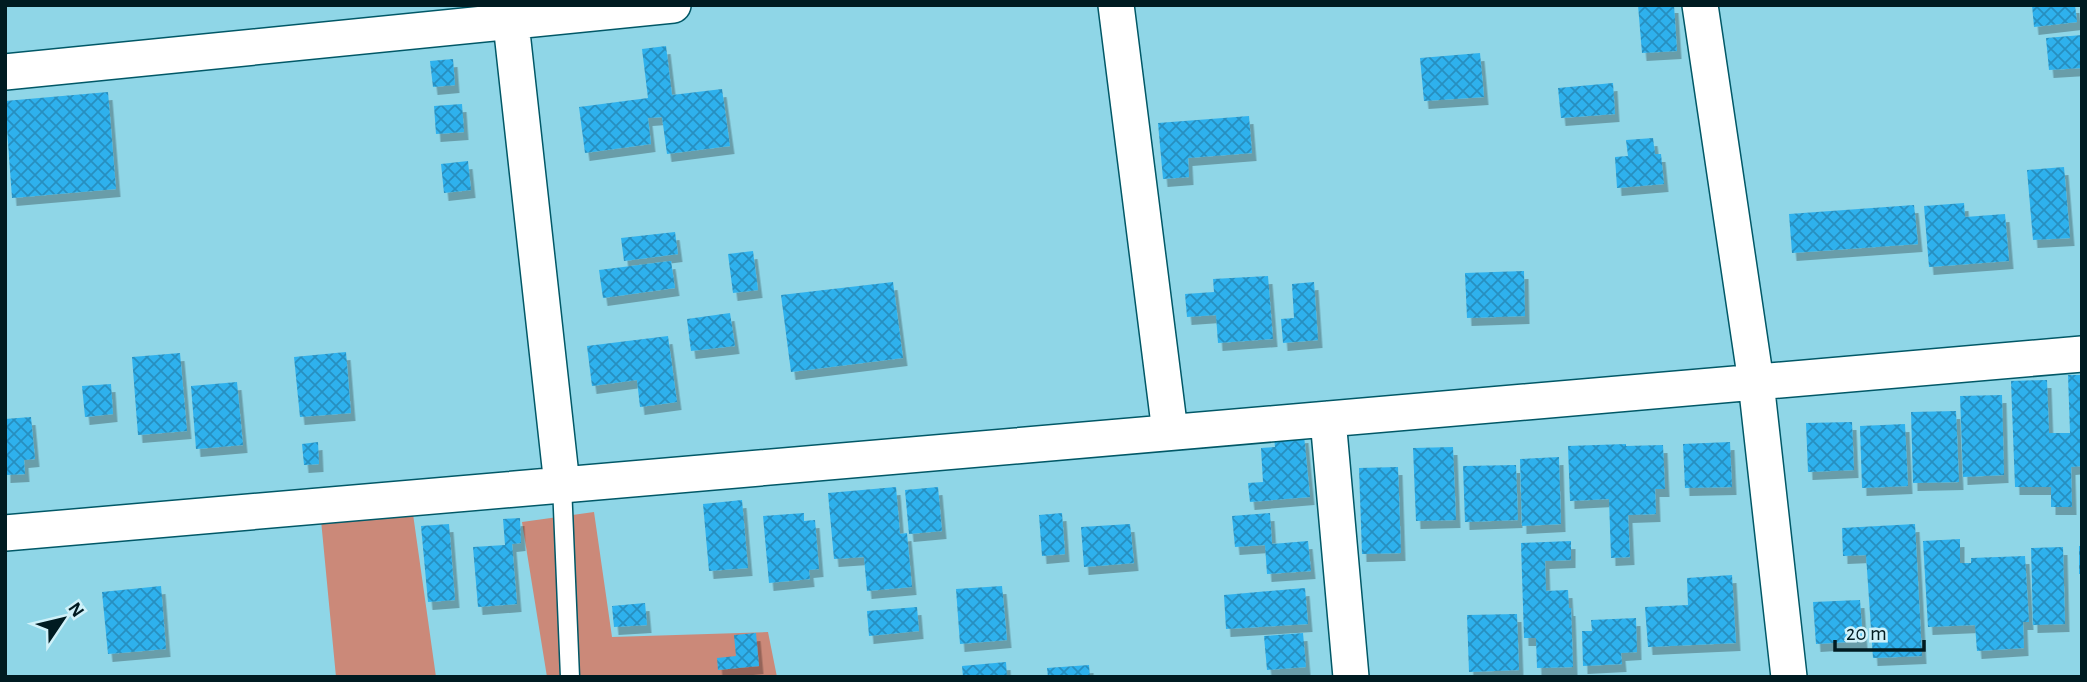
<svg xmlns="http://www.w3.org/2000/svg" width="2087" height="682" font-family="'Alegreya Sans',sans-serif">
<style>
.grass{fill:#cb8979}
.building{fill:url(#building-cross-hatch);filter:url(#shadow)}
.lines{fill:none;stroke-linecap:round;stroke-linejoin:round}
.service-casing{stroke:#015867;stroke-width:21}
.minor-casing{stroke:#015867;stroke-width:38}
.service{stroke:#fff;stroke-width:18}
.minor{stroke:#fff;stroke-width:35}
</style>
<defs>
<pattern id="building-cross-hatch" width="8" height="8" patternUnits="userSpaceOnUse" patternTransform="scale(1.75)"><rect width="8" height="8" fill="#2fb1ed"/><path d="M0 0l8 8M0 8l8-8" fill="none" stroke="#268fc0"/></pattern>
<filter id="shadow"><feDropShadow dx="4.5" dy="8" stdDeviation="0" flood-color="#0004"/></filter>
</defs>
<rect width="100%" height="100%" fill="#8fd6e7"/>
<path class="grass" d="M594,512L612,637L768,632L777,677H547L522,522Z
M413,514L436,677H336L321,520Z"/>
<path class="building" d="M1638,5H1674L1677,51L1642,53Z
M2032,5H2075L2077,22L2034,27Z
M2082,35V68L2049,70L2046,38Z
M666,46L672,95L722,89L730,146L667,154L662,117L648,118L651,144L585,153L579,107L648,98L642,49Z
M1480,53L1484,97L1424,101L1420,58Z
M453,59L455,85L433,87L430,61Z
M1613,83L1615,114L1561,118L1558,88Z
M108,92L116,189L12,198L5,101Z
M462,104L464,132L436,134L434,106Z
M1249,116L1252,153L1188,158L1189,177L1163,179L1158,123Z
M1653,138L1655,154H1661L1664,184L1617,188L1615,157L1628,156L1626,140Z
M468,161L471,190L444,193L441,164Z
M2064,167L2070,238L2033,240L2027,170Z
M1964,203L1965,217L2005,214L2009,261L1929,267L1924,206Z
M1914,205L1918,244L1792,253L1789,214Z
M675,232L678,254L624,261L621,238Z
M753,251L758,290L733,293L728,254Z
M671,261L675,288L603,298L599,270Z
M1524,271L1525,316L1467,318L1465,273Z
M1268,276L1273,339L1218,343L1216,315L1187,317L1185,294L1214,292L1213,279Z
M893,282L903,358L791,372L781,295Z
M1314,282L1318,340L1283,343L1281,319L1294,318L1292,284Z
M730,313L735,346L691,351L687,319Z
M668,336L677,402L640,407L637,380L592,386L587,346Z
M346,352L351,413L300,417L294,357Z
M180,353L187,431L138,435L132,357Z
M2068,375H2082V466L2071,467L2072,507H2051V487H2015L2011,381L2047,380L2049,433H2070Z
M237,382L243,445L196,449L191,386Z
M111,384L113,414L85,417L82,386Z
M2002,395L2004,475L1963,477L1960,396Z
M1956,411L1959,482L1913,483L1911,412Z
M31,417L35,459L24,460L25,474L6,475L5,419Z
M1852,422L1854,470L1808,472L1806,423Z
M1905,424L1908,486L1862,488L1860,426Z
M1304,435L1310,497L1250,502L1248,483L1263,482L1261,448L1275,447L1274,437Z
M318,442L319,464L304,465L302,444Z
M1730,442L1732,487L1685,488L1683,444Z
M1626,444V446L1663,445L1665,489H1655L1656,514L1628,515L1630,557L1611,558L1609,499L1570,501L1568,446Z
M1453,447L1456,520L1416,521L1413,448Z
M1559,457L1561,524L1522,526L1520,459Z
M1516,465L1518,520L1465,522L1463,466Z
M1398,467L1401,553L1362,554L1359,468Z
M896,487L900,534L907,533L912,587L867,591L864,557L834,559L828,493Z
M938,487L942,531L909,534L905,490Z
M742,500L748,568L709,571L703,504Z
M804,513V521L815,520L819,569L809,570L810,579L769,583L763,516Z
M1062,513L1065,554L1042,556L1039,515Z
M1270,513L1272,544L1308,541L1311,571L1267,574L1265,545L1235,547L1232,516Z
M520,518L521,543L512,544L517,604L478,607L473,547L505,545L503,519Z
M449,524L455,600L428,602L421,526Z
M1130,524L1134,563L1084,567L1081,527Z
M1915,524L1922,656L1873,658L1866,555L1843,556L1842,528Z
M1960,539V563H1971V558L2025,556L2029,622H2023L2024,648L1977,651L1975,625L1928,627L1923,541Z
M1571,541V560L1545,561L1546,591L1568,590L1569,608H1571L1573,667L1537,668L1536,638H1524L1521,543Z
M2079,546H2082V574H2079Z
M2063,547L2065,624L2033,625L2031,548Z
M1732,575L1736,643L1648,647L1645,607L1688,605L1687,578Z
M161,586L166,649L108,654L102,592Z
M1002,586L1007,640L960,644L956,589Z
M1305,588L1308,624L1226,629L1224,595Z
M1860,600L1863,641L1816,644L1813,602Z
M645,603L647,625L614,627L612,606Z
M917,607L919,631L869,636L867,611Z
M1517,614L1519,670L1469,672L1467,615Z
M1636,618L1637,652L1621,653L1622,664L1583,666L1582,631H1592L1591,620Z
M756,633L759,666L718,670L717,658L736,656L734,635Z
M1303,633L1306,667L1267,670L1264,636Z
M1006,662L1007,677H963L962,666Z
M1089,665L1090,677H1048L1047,668Z"/>
<g class="lines">
<defs>
<path id="service" d="M562,485L570,677"/>
<path id="minor" d="M509,5L562,485
M1116,5L1170,432
M1700,5L1756,382L1789,677
M5,72L673,5
M1328,419L1351,677
M5,533L2082,354"/>
</defs>
<use href="#service" class="service-casing"/>
<use href="#minor" class="minor-casing"/>
<use href="#service" class="service"/>
<use href="#minor" class="minor"/>
</g>
<rect width="2087" height="682" fill="none" stroke="#001b21" stroke-width="14"/>
<g transform="translate(63 619) rotate(55)" stroke="#cff1f9" stroke-width="5" paint-order="stroke">
<path d="M0-5L12 26L0 18L-12 26Z" fill="#001b21"/>
<text y="-10" font-size="19" font-weight="bold" text-anchor="middle" fill="#001b21">N</text>
</g>
<path d="M1835 640v10h89v-10" fill="none" stroke="#001b21" stroke-width="3.5"/>
<text x="1846" y="640" font-size="21" fill="#001b21" stroke="#cff1f9" stroke-width="5" paint-order="stroke">20 m</text>
</svg>
